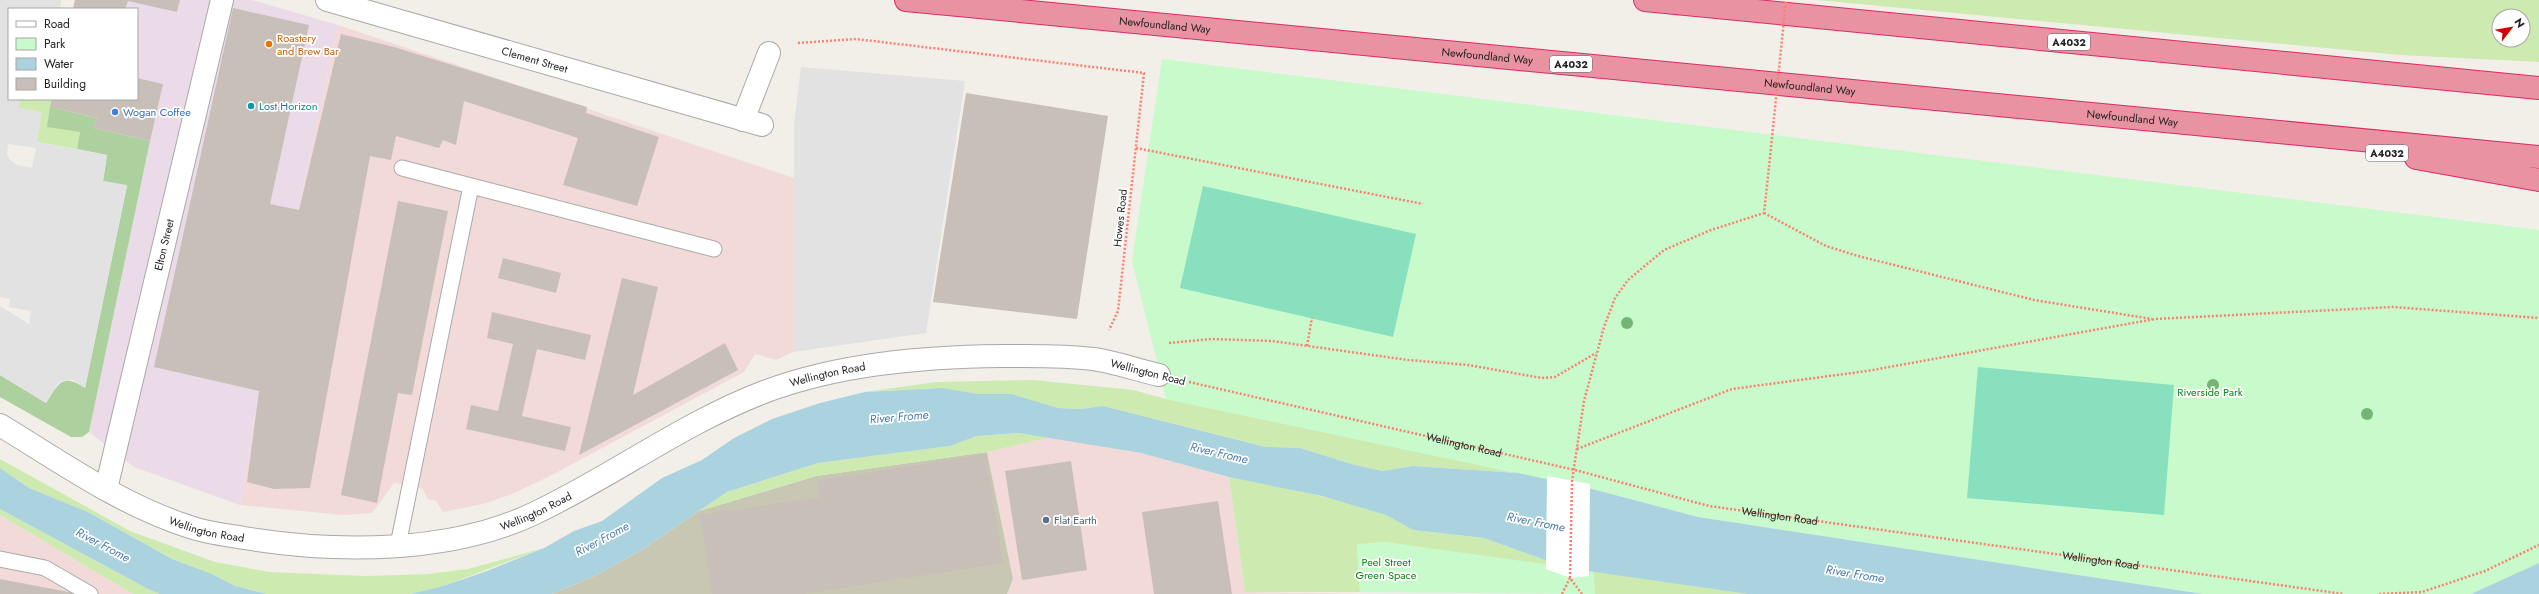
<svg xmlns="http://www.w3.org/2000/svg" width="2539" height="594" font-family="Jost,sans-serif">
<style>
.commercial{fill:#f2dad9}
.industrial{fill:#ebdbe8}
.construction{fill:#c7c7b4}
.grass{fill:#cdebb0;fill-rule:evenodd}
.forest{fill:#add19e}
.park{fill:#c8facc}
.pitch{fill:#88e0be}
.parking{fill:#e2e2e2;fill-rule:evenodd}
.water{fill:#aad3df}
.pier{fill:#fff}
.building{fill:#c7bfb8}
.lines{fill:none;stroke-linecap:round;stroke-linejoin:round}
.lane-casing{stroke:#a9a9a9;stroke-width:17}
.street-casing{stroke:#a9a9a9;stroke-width:24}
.highway-casing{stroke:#dc2a67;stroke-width:24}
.path{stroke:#fa8072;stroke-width:2.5;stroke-dasharray:2 2;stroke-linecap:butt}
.lane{stroke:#fff;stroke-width:15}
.street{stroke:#fff;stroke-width:22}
.highway{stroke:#e892a2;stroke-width:22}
.path-bridge{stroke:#fa8072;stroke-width:2.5;stroke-dasharray:2 2;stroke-linecap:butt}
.tree{fill:#74b475}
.food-dot{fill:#e8710a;stroke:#fff;stroke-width:1.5}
.culture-dot{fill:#0f9aa8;stroke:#fff;stroke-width:1.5}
.shop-dot{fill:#3f7fe0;stroke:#fff;stroke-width:1.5}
.service-dot{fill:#5c6f8a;stroke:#fff;stroke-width:1.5}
.labels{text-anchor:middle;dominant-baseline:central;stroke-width:3.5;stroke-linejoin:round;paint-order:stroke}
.shield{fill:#fff;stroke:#646464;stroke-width:1}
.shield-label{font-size:10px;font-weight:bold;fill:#222}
.street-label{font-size:11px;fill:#222;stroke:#fff}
.food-label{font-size:11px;fill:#c56008;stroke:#fff;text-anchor:start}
.culture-label{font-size:11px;fill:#0d838f;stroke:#fff;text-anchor:start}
.shop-label{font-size:11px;fill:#366cbe;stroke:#fff;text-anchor:start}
.park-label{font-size:11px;fill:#0c8416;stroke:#fff}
.service-label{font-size:11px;fill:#4e5e75;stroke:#fff;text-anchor:start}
.water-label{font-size:12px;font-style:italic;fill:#4a7aab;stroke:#fff}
</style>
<rect width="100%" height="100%" fill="#f2efe9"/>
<path class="commercial" d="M338,25L794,178L793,352L776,360L755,354L744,372L550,476L512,494L483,504L443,512L436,501L428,499L422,488L394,483L372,513L343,515L240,505L259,391Z
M1051,437L1141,453L1229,477L1245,592L1377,594H1007L1013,579L987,452Z
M0,515L133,594H0Z"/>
<path class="industrial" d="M75,0H252L338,25L259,391L240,505L134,467L89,432L150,141L94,128L97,118L137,99V9H73Z"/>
<path class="construction" d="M987,452L1013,579L1007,594H552L592,577L640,551L699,511L816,476Z"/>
<path class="grass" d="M1817,0H2539V62L2400,55ZM2499,16H2523V40H2499Z
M20,99H52L80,132L77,149L37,142L18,108Z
M1033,380L1133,390L1166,399L1518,473L1413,466L1382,471L1355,465L1300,448L1267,447L1103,406L1080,409L1058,408L1012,394H978L935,388L865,392L936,382Z
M1019,433L1051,437L987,452L816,476L699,511L727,492L818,463L950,446L977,436Z
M0,459L130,531L215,562L270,572L366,576L428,574L468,569L544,548L443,586L410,594H267L235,586L212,574L172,559L88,512L29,488L0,468Z
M1229,477L1278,486L1345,502L1386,515L1413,530L1484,538L1567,568L1357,544L1360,592H1245Z
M0,509L148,589L160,594H133L0,515Z
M1593,571L1748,594H1595Z"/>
<path class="forest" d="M50,107L97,118L94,128L150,141L89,432L82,437H71L0,397V375L46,403C59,383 62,373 85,388L127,186L103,181L107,155L77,149L80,132L47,127Z"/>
<path class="park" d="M1162,59L2539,230V563L2471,594H2203L1698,517L1596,490L1166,399L1132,261Z
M1386,542L1593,571L1595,594L1360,592L1357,544Z"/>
<path class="pitch" d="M1203,186L1416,234L1393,337L1180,288Z
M1978,367L2174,385L2164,515L1967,498Z"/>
<path class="parking" d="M0,0H61L60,9H9V99H20L19,108L42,112L37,142L107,155L103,181L127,185L85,388L73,380L63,381L58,383L46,403L0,375V306L29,324L31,311L9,307L10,299L0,297ZM8,144L36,148L32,168L17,165L10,160L7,154Z
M801,67L965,81L926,333L793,352L794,124Z"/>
<path class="water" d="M942,388L978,394H1012L1058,408L1080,409L1103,406L1266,447L1300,448L1355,465L1382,471L1413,466L1518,473L1596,490L1698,517L2203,594H1748L1567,568L1484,538L1413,530L1386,515L1322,496L1229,477L1141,453L1019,433L977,436L950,446L818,463L727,492L640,551L592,577L552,594H410L443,586L487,571L544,548L574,531L602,521L662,478L702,460L734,438L772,419L820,403L865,392Z
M0,468L29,488L88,512L172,559L212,574L235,586L267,594H160L148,589L0,509Z
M2539,563V594H2471Z"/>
<path class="pier" d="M1547,476L1590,484L1589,576L1570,578L1546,569Z"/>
<path class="building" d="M75,0H180L177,12L128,1L125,9H73Z
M233,8L309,25L270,204L299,210L341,34L394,47L587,107L586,113L659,137L637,206L563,185L578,138L464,101L456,145L443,140L439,148L396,136L391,160L370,156L310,488L274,489L247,482L259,391L154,367Z
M137,78L163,84L150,141L94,128L97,118L50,107L52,99H137Z
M966,93L1108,116L1077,319L933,302Z
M398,201L448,211L412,395L398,393L377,503L341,495Z
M503,258L561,273L556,293L498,278Z
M622,278L658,287L633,395L725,343L738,370L579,455Z
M492,312L591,335L585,360L537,349L522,416L571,427L565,451L466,429L471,405L498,411L513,344L487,338Z
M986,454L1003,563L803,594H712L700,515L820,497L817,481Z
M1071,461L1087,570L1022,580L1005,471Z
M1218,501L1232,594H1154L1142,512Z
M0,579L74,593V594H0Z"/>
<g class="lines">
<defs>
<path id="lane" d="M402,168L714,249
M398,545L471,186
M0,559L45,568L90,594"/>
<g id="street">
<path id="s2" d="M327,0L762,125"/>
<path d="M743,120L769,53"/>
<path id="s3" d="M0,425C61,462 121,505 190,527C207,533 226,535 244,538C336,553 450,554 535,513C613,476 683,423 764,392C838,364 922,357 1001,356C1032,356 1062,355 1093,359C1115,362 1137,370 1159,375"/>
<path id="s4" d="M106,489L222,0"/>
</g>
<g id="highway">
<path id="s5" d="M906,0L2539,157"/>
<path d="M1645,0L2539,88"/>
<path d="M2416,158L2539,180"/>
</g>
</defs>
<use href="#lane" class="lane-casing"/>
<use href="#street" class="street-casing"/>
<use href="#highway" class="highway-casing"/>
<g class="path">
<path d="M798,43L856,39L1144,73L1118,311L1109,330"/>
<path d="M1136,148L1423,204"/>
<path d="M1764,213L1826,246L1858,256L2034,300L2152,319"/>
<path d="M1169,343L1211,339L1272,341L1408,360L1468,365L1542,378L1555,377L1596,353"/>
<path d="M1307,346L1312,318"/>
<path id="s1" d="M1189,382L1575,470L1709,506L2344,594"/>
<path d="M1577,449L1732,389L1867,371L2155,319L2393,307L2539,318"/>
<path d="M1562,594L1570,578"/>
<path d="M1582,594L1570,578L1572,481L1584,401L1604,327L1615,298L1628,280L1664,250L1711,230L1764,213L1769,167"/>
<path d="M2379,594L2422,592L2485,571L2539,545"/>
</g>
<use href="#lane" class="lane"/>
<use href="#street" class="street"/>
<use href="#highway" class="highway"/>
<path class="path-bridge" d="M1769,167L1786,0"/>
</g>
<g class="tree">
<circle cx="1627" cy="323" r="6"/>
<circle cx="2213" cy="385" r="6"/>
<circle cx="2367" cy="414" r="6"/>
</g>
<circle class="food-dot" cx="269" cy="44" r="4"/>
<circle class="culture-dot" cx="251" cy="106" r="4"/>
<circle class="shop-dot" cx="115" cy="112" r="4"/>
<circle class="service-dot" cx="1046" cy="520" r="4"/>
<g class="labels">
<g class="shield">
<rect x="2048" y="34" width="42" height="16" rx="3"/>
<rect x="1550" y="56" width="42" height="16" rx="3"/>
<rect x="2366" y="145" width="42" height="16" rx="3"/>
</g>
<g class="shield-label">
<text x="2069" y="42">A4032</text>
<text x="1571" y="64">A4032</text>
<text x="2387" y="153">A4032</text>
</g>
<g class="street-label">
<text stroke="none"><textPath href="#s5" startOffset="260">Newfoundland Way</textPath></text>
<text stroke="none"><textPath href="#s5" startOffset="584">Newfoundland Way</textPath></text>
<text stroke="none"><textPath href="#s2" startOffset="216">Clement Street</textPath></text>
<text stroke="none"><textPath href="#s5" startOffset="908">Newfoundland Way</textPath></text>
<text stroke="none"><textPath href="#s5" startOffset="1232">Newfoundland Way</textPath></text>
<text transform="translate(1120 218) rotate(-84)">Howes Road</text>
<text stroke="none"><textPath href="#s4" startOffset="251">Elton Street</textPath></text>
<text transform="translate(1148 372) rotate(14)">Wellington Road</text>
<text stroke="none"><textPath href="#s3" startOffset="893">Wellington Road</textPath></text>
<text stroke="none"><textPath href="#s1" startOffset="282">Wellington Road</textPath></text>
<text stroke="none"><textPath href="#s3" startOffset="569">Wellington Road</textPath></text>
<text stroke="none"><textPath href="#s1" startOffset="606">Wellington Road</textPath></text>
<text stroke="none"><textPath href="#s3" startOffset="233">Wellington Road</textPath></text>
<text stroke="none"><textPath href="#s1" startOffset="930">Wellington Road</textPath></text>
</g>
<g class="food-label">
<text x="277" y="38">Roastery<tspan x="277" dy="13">and Brew Bar</tspan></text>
</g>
<g class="culture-label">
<text x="259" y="106">Lost Horizon</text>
</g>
<g class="shop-label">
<text x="123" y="112">Wogan Coffee</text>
</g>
<g class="park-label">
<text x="2210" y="392">Riverside Park</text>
<text x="1386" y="562">Peel Street<tspan x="1386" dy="13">Green Space</tspan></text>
</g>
<g class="service-label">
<text x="1054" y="520">Flat Earth</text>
</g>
<g class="water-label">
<text transform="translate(899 417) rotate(-5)">River Frome</text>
<text transform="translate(1219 453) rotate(13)">River Frome</text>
<text transform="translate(1536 522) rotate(11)">River Frome</text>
<text transform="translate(602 539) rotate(-28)">River Frome</text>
<text transform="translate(103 545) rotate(28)">River Frome</text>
<text transform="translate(1855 574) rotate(9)">River Frome</text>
</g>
</g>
<rect x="8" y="8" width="130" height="92" fill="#ffffff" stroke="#a7a7a7"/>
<rect x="16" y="21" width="20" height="6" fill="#ffffff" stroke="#a7a7a7"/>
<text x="44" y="28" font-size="12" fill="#222222">Road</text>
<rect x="16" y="38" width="20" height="12" fill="#c8facc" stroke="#a7a7a7"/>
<text x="44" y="48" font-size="12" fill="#222222">Park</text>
<rect x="16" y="58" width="20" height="12" fill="#aad3df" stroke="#a7a7a7"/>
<text x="44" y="68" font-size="12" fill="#222222">Water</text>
<rect x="16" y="78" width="20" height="12" fill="#c7bfb8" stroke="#a7a7a7"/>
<text x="44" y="88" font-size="12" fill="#222222">Building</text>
<g transform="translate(2511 28) rotate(59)"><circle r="19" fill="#ffffff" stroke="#a7a7a7"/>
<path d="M0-3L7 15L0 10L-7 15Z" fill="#d40000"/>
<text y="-6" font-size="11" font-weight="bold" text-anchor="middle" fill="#222222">N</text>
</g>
</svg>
